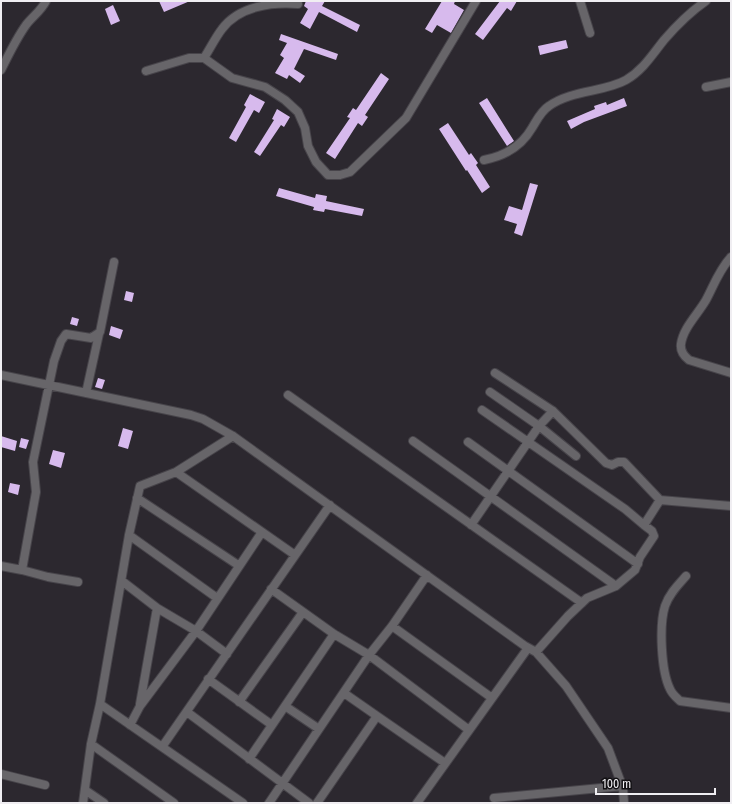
<svg xmlns="http://www.w3.org/2000/svg" width="732" height="804" font-family="'Fira Sans Condensed',sans-serif">
<style>
.building{fill:#d7baed}
.lines{fill:none;stroke-linecap:round;stroke-linejoin:round}
.minor-casing{stroke:#47444a;stroke-width:10}
.minor{stroke:#676569;stroke-width:8}
</style>
<rect width="100%" height="100%" fill="#2c282f"/>
<path class="building" d="M159,1H190L164,12Z
M306,1H325L322,6L360,25L357,32L319,12L310,29L300,23L308,9L304,6Z
M442,1H455L454,4L464,10L451,33L437,25L432,33L425,29Z
M500,1H517L511,11L507,8L483,40L475,34Z
M113,5L120,21L111,25L105,9Z
M281,34L338,54L336,60L304,49L294,69L305,76L300,83L289,75L287,79L275,73L284,58L280,55L287,43L279,40Z
M566,40L568,48L540,55L538,46Z
M381,73L389,79L365,115L368,117L362,126L358,123L335,159L326,153L350,118L347,117L353,108L356,110Z
M250,94L265,102L259,113L254,110L236,142L229,138L246,107L244,105Z
M487,98L514,141L507,146L479,103Z
M624,98L627,106L584,122L571,129L567,121L595,109L594,106L606,102L607,105Z
M277,109L290,117L284,127L281,125L260,156L254,152L274,120L272,119Z
M448,123L469,155L471,153L478,163L476,165L490,187L482,193L467,170L466,171L439,129Z
M530,183L538,185L522,236L514,233L517,224L504,220L509,206L522,210Z
M279,188L315,198L316,194L327,196L326,201L364,209L362,216L325,209L324,212L313,210L314,207L276,196Z
M126,291L134,293L132,302L124,300Z
M72,317L79,319L77,326L70,324Z
M111,326L123,330L120,339L109,335Z
M98,378L105,380L102,389L95,387Z
M123,428L133,431L128,449L118,446Z
M1,436L17,441L15,451L1,447Z
M21,438L29,440L26,449L19,447Z
M53,450L65,453L61,468L49,464Z
M10,483L20,485L18,495L8,492Z"/>
<g class="lines">
<defs>
<path id="minor" d="M580,1L590,33
M298,4C272,2 239,6 222,29C215,38 210,49 204,58L232,78L265,87L285,100L298,112L305,128L308,146L316,162L328,175H340L350,172L406,118L476,1
M1,70C9,54 16,39 26,25C32,17 41,11 46,1
M146,71L189,58H204
M706,87L731,82
M484,160C505,156 521,147 532,128C537,120 541,111 549,106C571,90 605,92 626,80C643,70 652,55 664,40C677,25 690,12 706,1
M731,257C719,270 714,285 706,300C698,314 683,328 681,344C680,351 684,356 689,360L731,373
M495,373L553,411L606,463L612,465L618,462H624L660,500
M1,375L191,415L203,419L233,436L525,646L536,652L566,686L608,748L623,788L624,803
M490,392L539,426L576,456
M86,393L99,334
M288,395L582,603
M482,410L625,509L644,525
M413,441L616,586
M468,442L638,564
M176,472L295,555
M137,498L238,565
M471,525L539,426L553,411
M129,535L217,598
M1,566L22,570L36,492L33,462L54,361L61,341L66,334L91,338L100,332L114,262
M22,570L48,577L78,582
M686,576C678,585 669,594 665,606C659,625 661,671 670,689C672,694 676,697 680,701L731,708
M122,581L157,608L196,631L227,654
M271,589L334,634L369,655L469,730
M392,626L492,698
M536,652L568,616L587,598L616,586L635,570L640,557L654,536L652,531L644,525L660,500L731,506
M208,679L272,725
M239,702L303,612
M100,704L243,803
M140,704L157,608
M285,706L334,634
M187,712L309,803
M377,716L445,763
M130,725L140,706L196,631L262,532
M91,744L174,803
M162,747L330,505
M249,759L285,706L319,729
M1,774L45,785
M85,790L104,803
M494,798L622,786
M83,803L91,744L100,704L129,535L140,486L176,472L233,436
M269,803L369,655L392,626L427,575
M317,803L377,716L344,693
M417,803L528,648"/>
</defs>
<use href="#minor" class="minor-casing"/>
<use href="#minor" class="minor"/>
</g>
<rect width="732" height="804" fill="none" stroke="#f0eef2" stroke-width="4"/>
<path d="M596 788v6h119v-6" fill="none" stroke="#f0eef2" stroke-width="2"/>
<text x="602" y="788" font-size="12" fill="#f0eef2" stroke="#131114" stroke-width="3" paint-order="stroke">100 m</text>
</svg>
